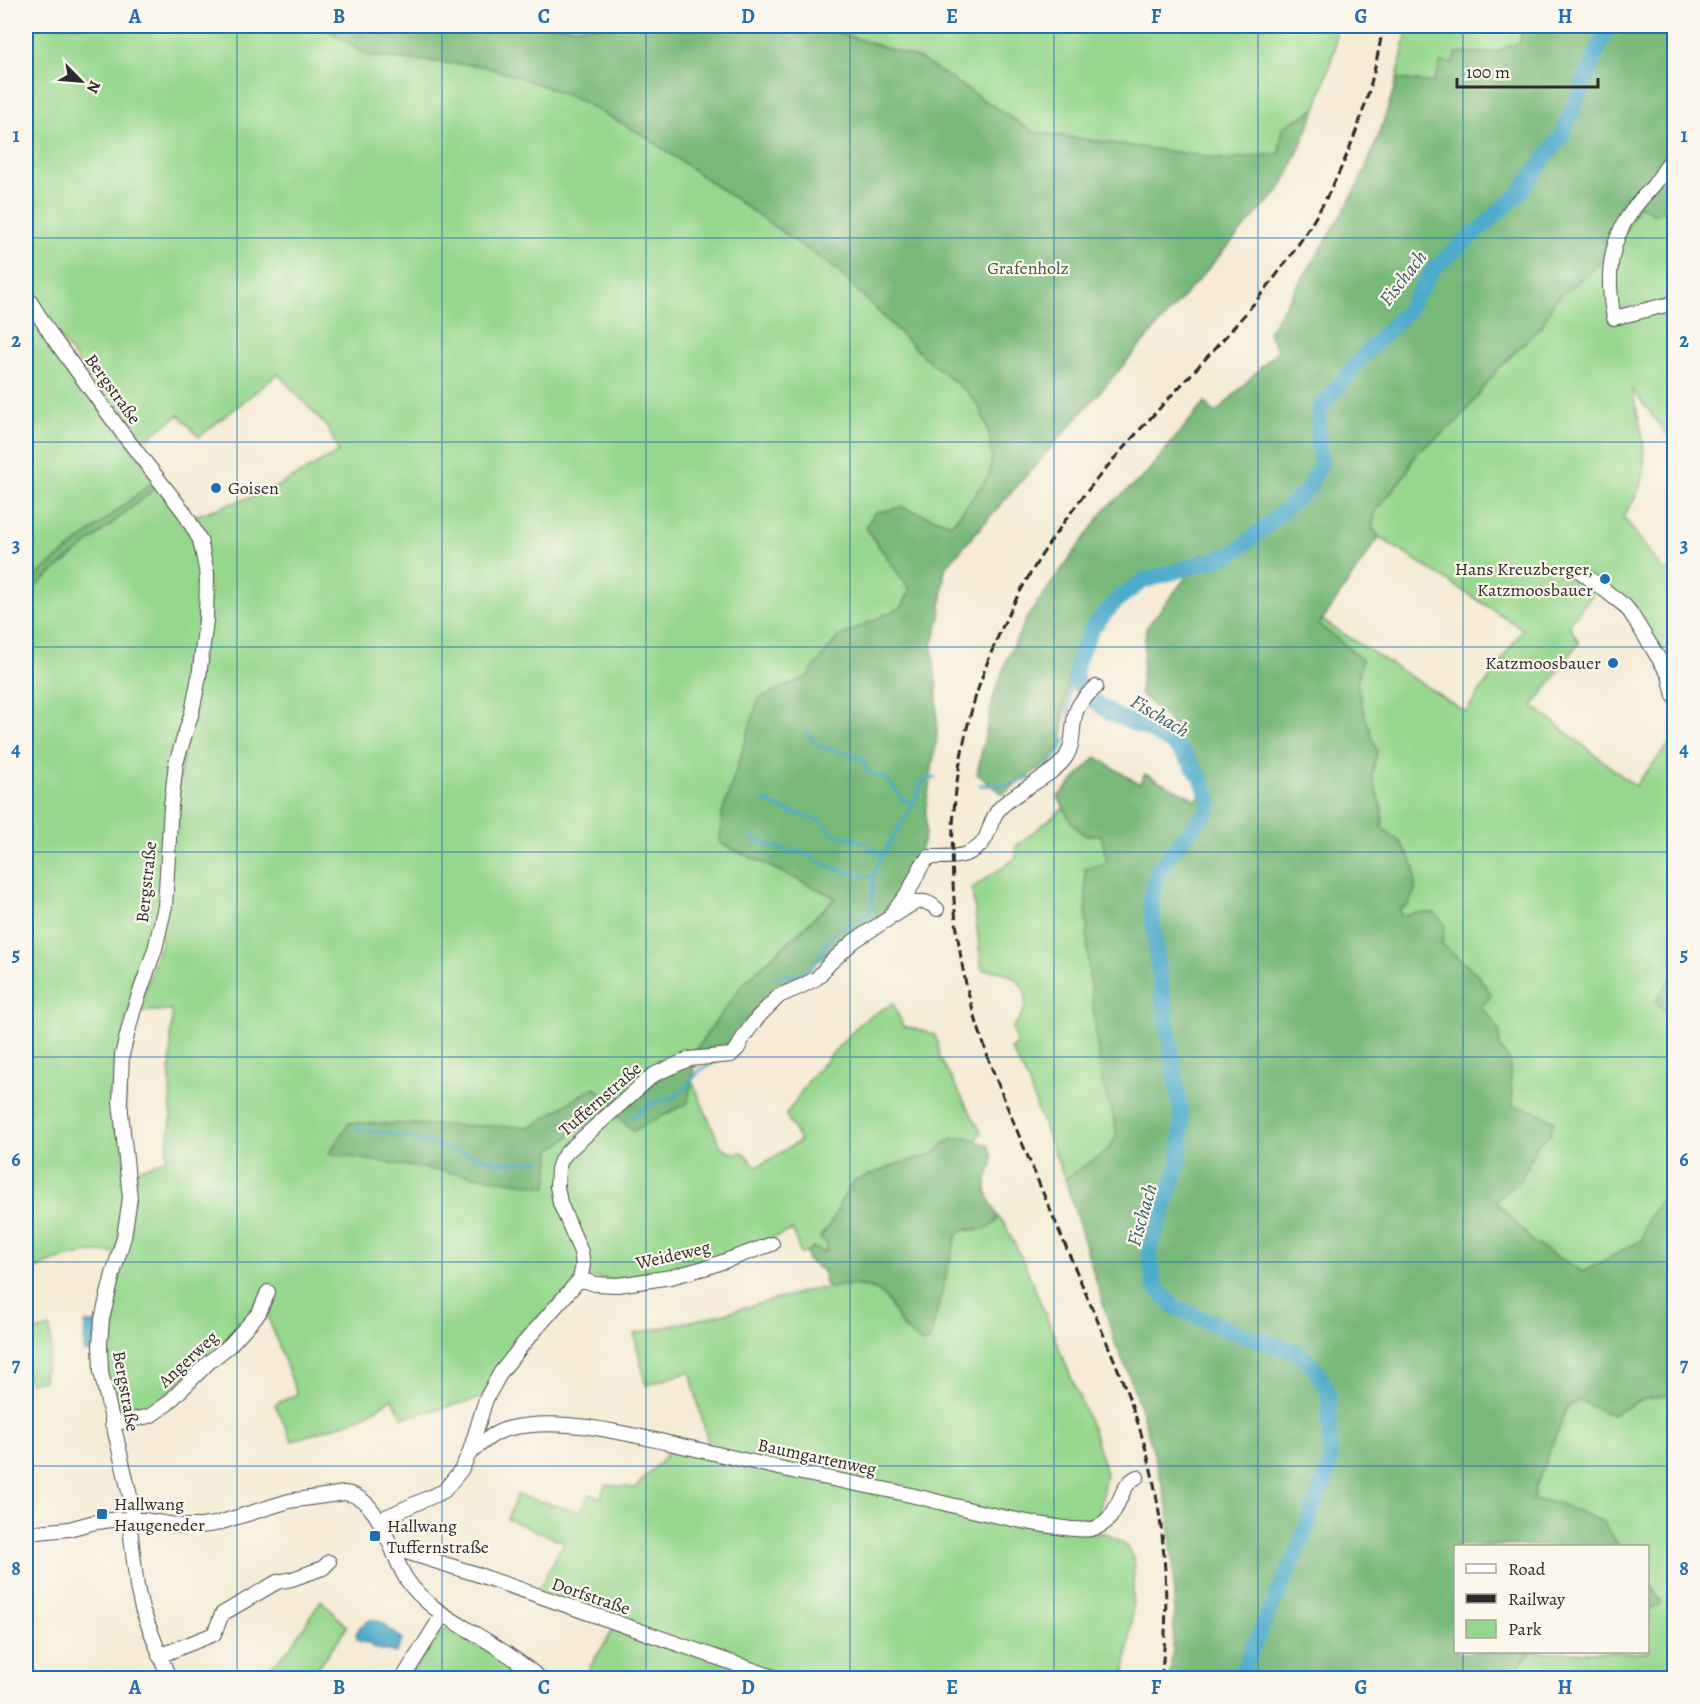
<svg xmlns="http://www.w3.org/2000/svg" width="1700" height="1704" font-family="Alegreya,serif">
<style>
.green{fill:#96d78e;stroke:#60815c;stroke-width:1.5}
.forest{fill:#78b879;stroke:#527252;stroke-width:1.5}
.water{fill:#4dabcb;stroke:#3c6b7b;stroke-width:1.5}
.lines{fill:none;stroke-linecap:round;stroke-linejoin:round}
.stream{stroke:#4dabcb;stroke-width:3}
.river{stroke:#4dabcb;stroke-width:16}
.minor-tunnel{stroke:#cdc5b4;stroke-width:14;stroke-dasharray:14 7;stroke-linecap:butt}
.minor-casing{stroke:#494845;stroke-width:16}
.minor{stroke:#fff;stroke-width:14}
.rail{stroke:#2b2b2b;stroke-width:3;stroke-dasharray:9 4.5;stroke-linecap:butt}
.grid{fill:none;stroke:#1f6fb2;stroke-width:1.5;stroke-opacity:0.55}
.poi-dot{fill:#1f6fb2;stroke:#fbf7ec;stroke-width:2}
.labels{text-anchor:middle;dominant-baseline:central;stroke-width:4.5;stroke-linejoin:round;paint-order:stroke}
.park-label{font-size:18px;fill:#465644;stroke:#fbf7ec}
.street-label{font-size:18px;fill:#2b2b2b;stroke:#fbf7ec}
.poi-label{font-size:18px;fill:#2b2b2b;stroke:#fbf7ec;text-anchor:start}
.water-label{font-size:20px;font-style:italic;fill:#395e6b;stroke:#fbf7ec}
.neatline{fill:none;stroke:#1f6fb2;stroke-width:2}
.grid-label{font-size:20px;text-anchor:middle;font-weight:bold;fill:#1f6fb2}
</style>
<rect width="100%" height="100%" fill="#fbf7ec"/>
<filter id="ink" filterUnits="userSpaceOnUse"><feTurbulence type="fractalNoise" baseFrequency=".0167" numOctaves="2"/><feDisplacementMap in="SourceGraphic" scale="12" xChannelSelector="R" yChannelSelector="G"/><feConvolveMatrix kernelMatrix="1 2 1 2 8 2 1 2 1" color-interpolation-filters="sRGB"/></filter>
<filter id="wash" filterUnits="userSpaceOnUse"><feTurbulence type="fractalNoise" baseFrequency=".008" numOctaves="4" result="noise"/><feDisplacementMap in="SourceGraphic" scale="24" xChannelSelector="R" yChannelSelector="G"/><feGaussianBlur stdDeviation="1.35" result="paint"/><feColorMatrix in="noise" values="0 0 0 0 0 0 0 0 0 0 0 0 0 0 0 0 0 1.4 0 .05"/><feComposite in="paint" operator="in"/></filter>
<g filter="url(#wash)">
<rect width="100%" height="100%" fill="#f5ebd6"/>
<path class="green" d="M26,26H322L369,56L483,66L536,83L583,102L643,135L837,270L923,356L968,393L980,408L989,433L992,459L989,476L952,524L901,507L866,528L910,590L903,607L838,637L807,677L759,698L720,843L836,897L743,984L685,1064L614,1102L594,1087L531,1127L349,1123L329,1153L547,1187L551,1150L609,1108L633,1131L687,1103L692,1081L720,1145L732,1153L743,1152L757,1167L800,1141L786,1115L811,1077L861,1022L893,1003L903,1026L934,1034L938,1043L940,1058L981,1132L976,1140L966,1137L941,1146L932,1155L898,1164L854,1181L840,1202L835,1217L820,1237L827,1244L826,1252L820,1251L813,1247L807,1252L800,1253L793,1230L688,1270L622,1281L586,1277L482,1398L403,1418L392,1398L363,1417L292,1441L275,1404L297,1394L268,1317L255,1312L229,1338L147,1413L115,1416L105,1368L106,1329L132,1173L166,1159L171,1120L170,1078L172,1010L137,1012L160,946L174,804L210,589L194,516L269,491L339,452L327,427L278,374L199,437L179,415L139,444L38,308L26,287Z
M818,26H1337L1335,48L1316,109L1283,127L1279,154L1224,159L1033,132L920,59Z
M1408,26H1522L1520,42L1493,53H1457L1452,63L1434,83L1397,79Z
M1639,205L1655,214L1674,208V296L1671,297L1674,301V444L1632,389C1642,438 1658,473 1623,516L1663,571L1674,568V716L1667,677L1623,611L1596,590L1569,624L1579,643L1533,706L1635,786L1674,738V974L1656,1000L1674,1023V1193L1661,1199L1647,1220L1642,1240L1583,1272L1534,1243L1496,1201L1521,1180L1536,1147L1550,1134L1534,1111L1513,1106L1509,1060L1499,1047L1500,1033L1494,1021L1481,1007L1477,974L1441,944L1417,913L1402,916L1399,910L1401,843L1383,828L1382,810L1371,775L1377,751L1365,716L1357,683L1362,660L1343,643L1319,625L1322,620L1466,712L1523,629L1379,537L1372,527L1376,511L1406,473L1416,454L1459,420L1497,370L1542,325L1555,300L1615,251Z
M26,302L155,480L26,584Z
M159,485L192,537L201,572L200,601L197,657L159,921L124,1025L126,1193L117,1253L92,1252L56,1260L26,1273V594Z
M1064,808L1071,822L1101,835L1107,862L1114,1118L1117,1136L1107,1151L1065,1179L1038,1111L1028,1081L1011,1049L1016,1045L1013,1027C1032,1005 1031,982 1001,972C995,970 988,970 982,970L972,888L1016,858V846Z
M998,1217L1004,1223L1026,1267L1093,1431L1106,1473L1099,1515L1083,1522L1080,1532L1104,1533L1116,1539L1127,1547L1134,1561L1132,1620L1124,1678H583L618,1622L536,1593L564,1542L507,1519L517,1495L579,1512L590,1494L600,1498L606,1485L635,1488L663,1459L671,1448L711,1454L690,1372L646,1385L634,1334L718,1315L810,1290L852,1285L866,1287L878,1291L886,1298L902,1326L909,1332L929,1342L956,1237L961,1230L976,1231L995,1223Z
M26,1314L33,1332L50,1327L51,1350L45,1368L44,1380L29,1383L26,1373Z
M1674,1394V1678H1509L1531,1652H1648V1611L1662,1603L1648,1580V1546H1619L1602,1521L1555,1502L1533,1500L1535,1488L1567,1407L1580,1401L1612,1415L1640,1400Z
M321,1600L347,1627L311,1678H259L291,1647Z
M447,1628L459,1629L535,1678H409L435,1637Z"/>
<path class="forest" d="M322,26H818L920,59L1033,132L1224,159L1279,154L1283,127L1316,109L1290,171L1279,191L1243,229L945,568L940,618L932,646L937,686V736L926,807V833L912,874L889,910L855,933L754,1011L730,1050L695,1061L688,1103L633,1131L609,1108L551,1150L547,1187L329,1154L349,1123L531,1127L594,1087L614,1102L685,1064L743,984L836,898L720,843L722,814L759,698L807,677L838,637L902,607L910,590L866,528L874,513L901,507L952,524L989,476L992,459L989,433L980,408L968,393L923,356L837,270L643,135L583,102L536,83L483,66L368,56Z
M1522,26H1674V208L1655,214L1639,205L1615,251L1555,300L1542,325L1497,370L1459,420L1416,454L1406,473L1376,511L1372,527L1379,537L1319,625L1343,643L1362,660L1357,683L1365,716L1377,751L1372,776L1382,810L1383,828L1401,843L1415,868V892L1408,905L1399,910L1402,916L1417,913H1435L1445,925L1442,944L1477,974L1492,995L1481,1007C1495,1022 1501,1026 1499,1047L1509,1060L1513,1106L1534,1111L1554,1121L1550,1134L1536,1147L1521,1180L1496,1201L1534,1243L1583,1272L1642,1240L1647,1220L1661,1199L1674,1193V1394L1640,1400L1612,1415L1580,1401L1567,1407L1535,1488L1533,1500L1555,1502L1602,1521L1619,1546H1456V1652H1531L1509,1678H1169L1173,1649L1174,1607L1173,1564L1168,1509L1159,1473L1146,1426L1128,1372L1115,1343L1065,1179L1107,1151L1117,1136L1114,1118L1102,1083L1088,965L1085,869L1107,862L1101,835H1084L1071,822L1058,797L1096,757L1139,784L1145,774L1197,800L1205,783L1168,719L1140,694L1146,628L1205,553L1116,598L1088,625L1069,669L1064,717L1063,744L1047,763L1003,794L977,774L993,698L1007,659L1028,616L1106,508L1144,476L1205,402L1215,414L1278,350L1268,332C1300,281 1335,231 1361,178C1376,147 1387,112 1397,79L1433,83L1441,62L1452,63L1457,53H1493L1520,42Z
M155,480L159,485L26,594V584Z
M1674,974V1023L1656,1000Z
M966,1137L988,1145C999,1167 987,1167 986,1186C986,1197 993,1207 998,1217C990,1235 976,1228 961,1230L956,1237L929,1342L922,1343C915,1337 906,1332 901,1324C895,1316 892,1307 887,1300C875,1282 848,1284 830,1288L825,1284L823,1271L807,1260V1252L813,1247L820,1251L826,1252L827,1244L820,1238L835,1217L840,1203L854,1181L898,1164L932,1155L941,1146L953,1138Z
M1648,1580L1662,1603L1648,1611Z"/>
<path class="water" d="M85,1323H96L95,1353L84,1352Z
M370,1620H377L403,1639L396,1653C386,1649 377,1652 369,1643L361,1642L357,1639L356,1634L361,1626Z"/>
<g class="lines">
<path class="stream" d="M1069,715V684L1075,671
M805,731L820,747L842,752L863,760L868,772L887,779L903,800L913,804
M1039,773C1053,762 1059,756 1066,739
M980,785L1005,786L1031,778
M764,801L787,811L820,821L834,834L855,839L883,855
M751,838L776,848L806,853L825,865L849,873L873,877
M776,978L795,975L810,969L820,957L828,940L839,930L867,915L872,907L873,877L878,863L913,804L923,781L935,778
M631,1118L652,1103L670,1099L684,1089L701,1069L715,1062
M357,1128L411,1138L500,1163L542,1161"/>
<path class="river" d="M1239,1678L1296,1554L1330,1466L1329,1402L1328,1390L1310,1362L1299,1353L1232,1331L1174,1307L1154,1285L1149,1252L1179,1164L1182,1121L1158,966L1150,897L1158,870L1179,843L1207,812L1211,802L1200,776L1184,754L1174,745L1152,731L1112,714L1093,700L1077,683L1075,671L1079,657L1092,628L1118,599L1143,581L1232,554L1254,537L1308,489L1321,463L1318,445L1319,410L1362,357L1406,312L1434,268L1481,228L1518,195L1562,135L1608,26"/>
</g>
</g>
<g filter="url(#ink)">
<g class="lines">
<path class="minor-tunnel" d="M26,1534L38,1532"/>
<defs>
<path id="minor" d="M1674,155C1667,165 1661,176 1653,186C1646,194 1638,202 1632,211C1608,243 1606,280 1614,318L1674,303
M26,295L53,338L123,434L184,512L200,540L207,574L206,620L199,677L192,712L176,763L171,806L165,906L155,949L133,1012L122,1055L120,1102L130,1198L124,1237L113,1274L102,1319L100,1344L101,1372L130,1496L132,1510L130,1528L137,1587L142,1609L169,1678
M1581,572L1624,605L1630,612L1669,675L1674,696
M895,915C911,905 921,894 937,909
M580,1279L595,1284L618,1285L671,1277L708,1267L772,1244
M112,1424L150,1416L167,1404L209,1362L229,1346L259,1313L268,1292
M469,1454C480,1445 492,1433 507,1429C558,1416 619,1432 669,1443C709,1452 748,1461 788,1470C837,1481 887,1488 935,1501C974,1511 1011,1520 1051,1526C1064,1528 1078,1531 1091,1529C1122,1523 1115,1487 1137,1477
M379,1520L444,1491L461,1470L469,1454L486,1399L501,1372L523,1344L580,1279L583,1265L581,1252L560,1203L557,1186L558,1169L561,1160L567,1152L653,1075L689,1059L731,1055L738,1048L744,1036L758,1017L779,996L802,986L817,978L831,962L854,941L888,919L909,891L922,865L929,857C940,857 956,858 966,854C994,843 985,824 1000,808C1019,788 1051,778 1066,757C1075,743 1071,727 1076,712C1079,702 1088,694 1096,687
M38,1532L69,1529L91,1523L118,1519L144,1520L182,1526H201L215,1524L289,1501L345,1493C381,1497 390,1555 407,1580C428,1611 465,1626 495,1646C511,1656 526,1667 540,1678
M394,1554L403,1551L473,1573L776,1678
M159,1656L214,1634L222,1614L277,1582L292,1579L323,1568L329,1562
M403,1678L443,1614"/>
</defs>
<use href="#minor" class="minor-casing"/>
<use href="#minor" class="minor"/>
<path class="rail" d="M1161,1678C1169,1615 1167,1552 1155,1489C1143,1424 1115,1361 1089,1301C1056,1223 1022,1145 991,1066C980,1033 968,999 962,964C929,772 981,615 1107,467C1180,381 1268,304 1323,204C1354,148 1373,88 1383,26"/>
</g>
</g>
<path class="grid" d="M237,26V1678M442,26V1678M646,26V1678M850,26V1678M1054,26V1678M1258,26V1678M1463,26V1546M26,238H1674M26,442H1674M26,647H1674M26,852H1674M26,1057H1674M26,1262H1674M26,1466H1674M1463,1652V1678"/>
<g class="poi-dot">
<circle cx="216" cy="488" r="6"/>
<circle cx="1605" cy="579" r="6"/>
<circle cx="1613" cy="663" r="6"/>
<rect x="96" y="1508" width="12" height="12" rx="3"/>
<rect x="369" y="1530" width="12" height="12" rx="3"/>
</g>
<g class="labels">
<g class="park-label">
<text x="1028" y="268">Grafenholz</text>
</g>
<g class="street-label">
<text transform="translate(113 389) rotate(54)">Bergstraße</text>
<text transform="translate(146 882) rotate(-84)">Bergstraße</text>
<text transform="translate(600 1099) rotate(-41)">Tuffernstraße</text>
<text transform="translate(673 1255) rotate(-13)">Weideweg</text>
<text transform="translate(188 1359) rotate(-43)">Angerweg</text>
<text transform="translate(126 1391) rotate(80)">Bergstraße</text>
<text transform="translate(817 1457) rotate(12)">Baumgartenweg</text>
<text transform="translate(591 1596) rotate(19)">Dorfstraße</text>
</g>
<g class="poi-label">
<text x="228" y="488">Goisen</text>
<text x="1593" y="569" text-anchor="end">Hans Kreuzberger,<tspan x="1593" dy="21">Katzmoosbauer</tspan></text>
<text x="1601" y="663" text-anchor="end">Katzmoosbauer</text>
<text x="114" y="1504">Hallwang<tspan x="114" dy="21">Haugeneder</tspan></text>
<text x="387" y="1526">Hallwang<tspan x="387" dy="21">Tuffernstraße</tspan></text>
</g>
<g class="water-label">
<text transform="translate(1403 278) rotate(-52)">Fischach</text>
<text transform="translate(1160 716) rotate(31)">Fischach</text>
<text transform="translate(1142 1215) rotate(-74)">Fischach</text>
</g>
</g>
<rect width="1700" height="1704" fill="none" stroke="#fbf7ec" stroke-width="66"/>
<rect x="1454" y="1545" width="195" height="108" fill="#fbf7ec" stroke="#a8a59f" stroke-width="1.5"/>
<rect x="1466" y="1564" width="30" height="9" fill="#ffffff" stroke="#a8a59f" stroke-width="1.5"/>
<text x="1508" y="1575" font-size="18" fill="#2b2b2b">Road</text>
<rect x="1466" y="1594" width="30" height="9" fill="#2b2b2b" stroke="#a8a59f" stroke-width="1.5"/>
<text x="1508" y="1605" font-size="18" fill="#2b2b2b">Railway</text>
<rect x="1466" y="1620" width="30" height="18" fill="#96d78e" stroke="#a8a59f" stroke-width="1.5"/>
<text x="1508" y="1635" font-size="18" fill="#2b2b2b">Park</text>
<g transform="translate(81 81) rotate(115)" stroke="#fbf7ec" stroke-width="4.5" paint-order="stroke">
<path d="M0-4.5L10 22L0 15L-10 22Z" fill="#2b2b2b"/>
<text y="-9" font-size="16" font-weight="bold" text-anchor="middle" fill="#2b2b2b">N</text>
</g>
<path d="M1457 78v9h141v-9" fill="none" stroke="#2b2b2b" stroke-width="3"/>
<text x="1466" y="78" font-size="18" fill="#2b2b2b" stroke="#fbf7ec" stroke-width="4.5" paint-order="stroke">100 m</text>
<rect x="33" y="33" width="1634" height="1638" class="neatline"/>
<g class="grid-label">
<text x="135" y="23">A</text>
<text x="339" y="23">B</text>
<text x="544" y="23">C</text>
<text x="748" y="23">D</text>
<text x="952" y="23">E</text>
<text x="1156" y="23">F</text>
<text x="1361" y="23">G</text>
<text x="1565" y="23">H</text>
<text x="16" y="142">1</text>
<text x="1684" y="142">1</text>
<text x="16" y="347">2</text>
<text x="1684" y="347">2</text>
<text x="16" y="552">3</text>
<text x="1684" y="552">3</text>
<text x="16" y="756">4</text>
<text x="1684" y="756">4</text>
<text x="16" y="961">5</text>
<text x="1684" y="961">5</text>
<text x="16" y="1166">6</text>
<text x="1684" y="1166">6</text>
<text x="16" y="1371">7</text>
<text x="1684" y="1371">7</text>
<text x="16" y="1575">8</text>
<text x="1684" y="1575">8</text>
<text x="135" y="1694">A</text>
<text x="339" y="1694">B</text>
<text x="544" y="1694">C</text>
<text x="748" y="1694">D</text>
<text x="952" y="1694">E</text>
<text x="1156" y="1694">F</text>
<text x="1361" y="1694">G</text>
<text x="1565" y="1694">H</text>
</g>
</svg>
